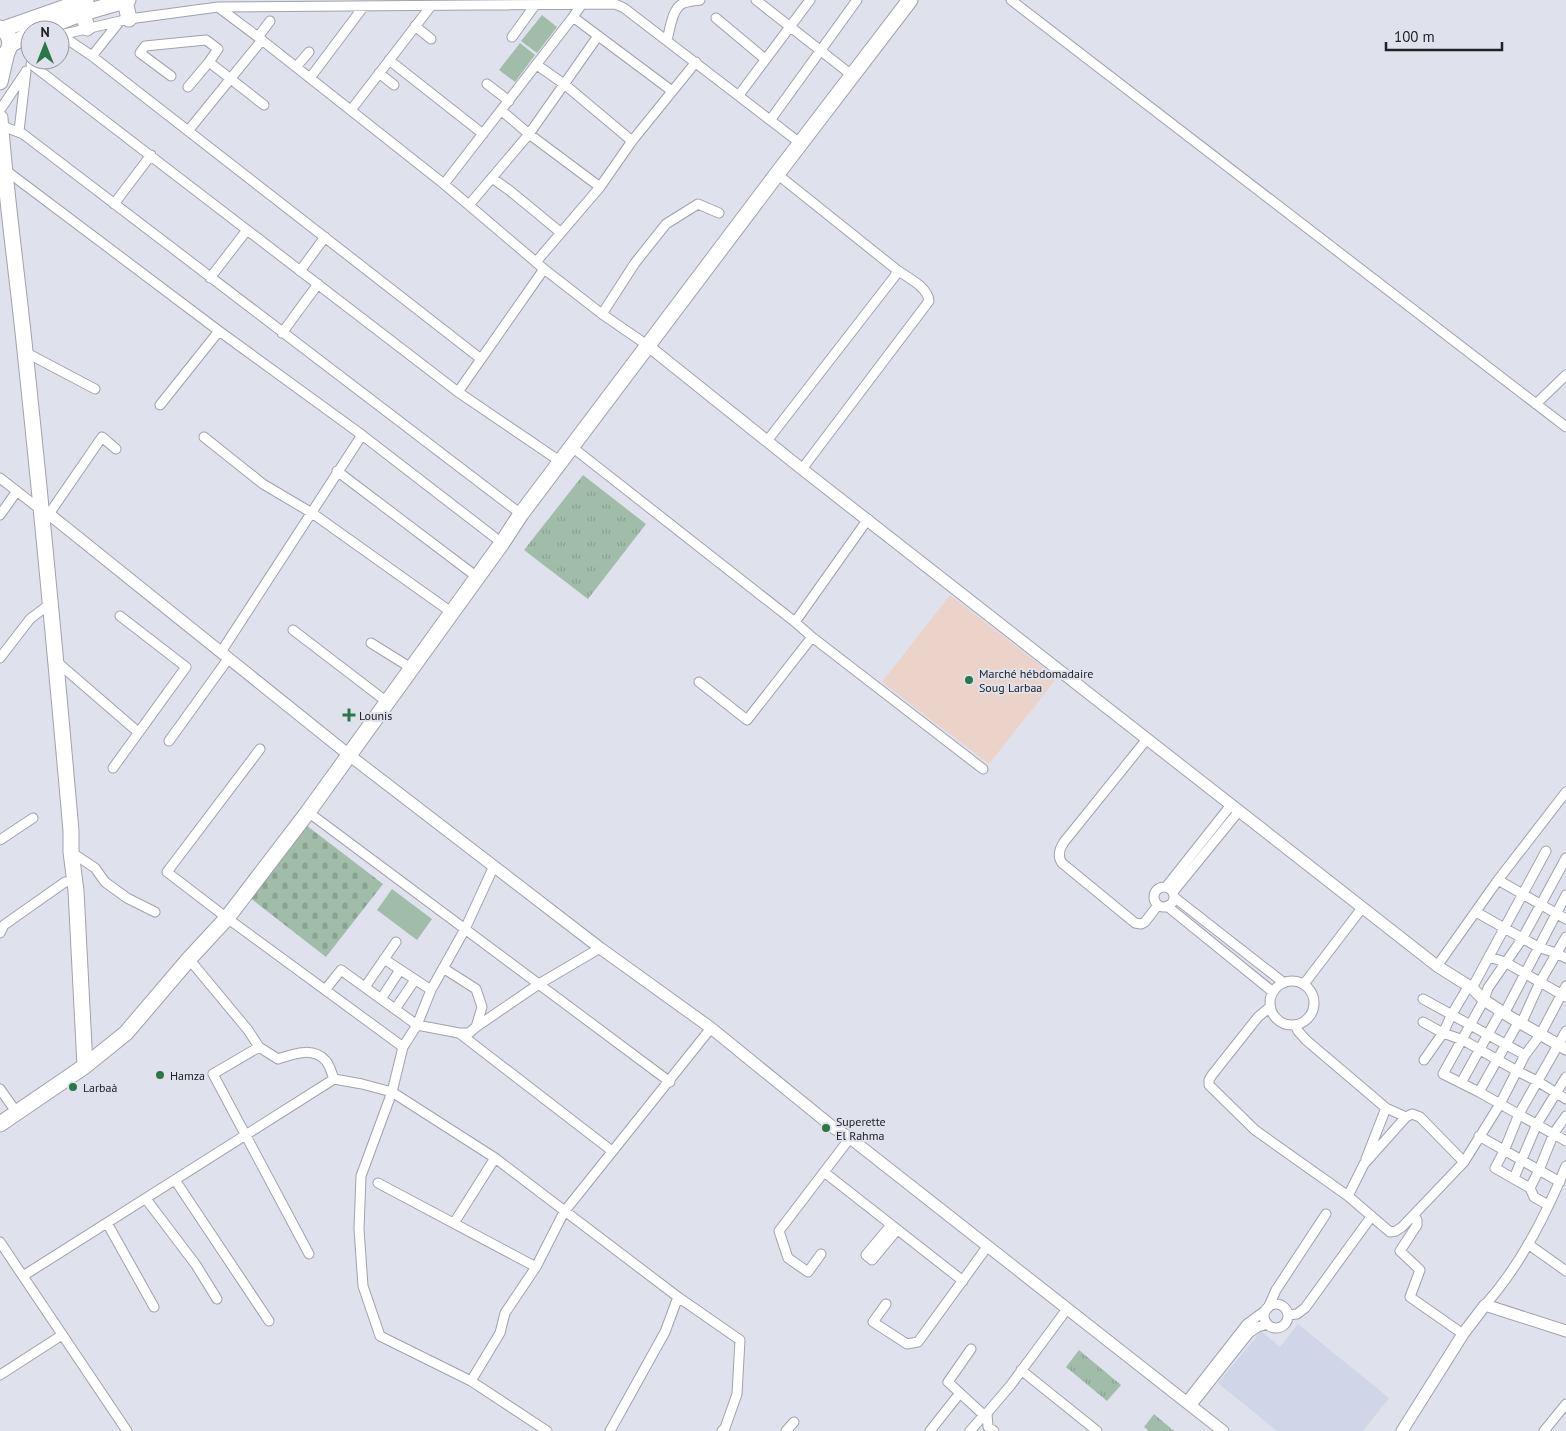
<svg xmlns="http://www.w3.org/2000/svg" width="1566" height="1431" font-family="'PT Sans',sans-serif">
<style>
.commercial{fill:#ebd3c9}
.built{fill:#d0d5e7}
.grass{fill:url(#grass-tufts)}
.cemetery{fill:url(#cemetery-stones)}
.pitch{fill:#a1bda9}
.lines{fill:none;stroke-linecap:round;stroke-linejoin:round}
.minor-casing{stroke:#a0a2ac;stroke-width:11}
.tertiary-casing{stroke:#a0a2ac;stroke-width:13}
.primary-casing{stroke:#a0a2ac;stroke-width:17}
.trunk-casing{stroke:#a0a2ac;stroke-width:17}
.minor{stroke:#fff;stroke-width:9}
.tertiary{stroke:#fff;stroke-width:11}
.primary{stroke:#fff;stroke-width:15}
.trunk{stroke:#fff;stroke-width:15}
.poi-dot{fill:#2a7747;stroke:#dfe2ed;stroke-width:2}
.labels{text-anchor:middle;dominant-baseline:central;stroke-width:4;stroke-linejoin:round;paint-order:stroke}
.poi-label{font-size:12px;fill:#212226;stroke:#dfe2ed;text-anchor:start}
</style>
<defs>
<pattern id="grass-tufts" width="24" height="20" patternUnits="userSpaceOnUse" patternTransform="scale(1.25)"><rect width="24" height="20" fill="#a1bda9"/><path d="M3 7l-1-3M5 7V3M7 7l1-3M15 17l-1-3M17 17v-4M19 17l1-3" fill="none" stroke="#8aa291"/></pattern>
<pattern id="cemetery-stones" width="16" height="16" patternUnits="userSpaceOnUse" patternTransform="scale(1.25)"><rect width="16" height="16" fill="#a1bda9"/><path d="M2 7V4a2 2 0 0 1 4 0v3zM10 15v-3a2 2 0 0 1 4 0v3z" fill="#8aa291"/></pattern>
</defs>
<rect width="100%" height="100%" fill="#dfe2ed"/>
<path class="commercial" d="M950,595L1057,678L989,764L882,682Z"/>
<path class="built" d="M1298,1324L1389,1398L1363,1431H1277L1218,1383L1261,1331L1280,1347Z"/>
<path class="grass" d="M583,475L646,524L588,599L524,550Z
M1079,1350L1121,1385L1107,1401L1066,1367Z
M1154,1414L1174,1431H1149L1144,1427Z"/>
<path class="cemetery" d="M306,825L383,884L326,957L249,897Z"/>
<path class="pitch" d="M542,15L557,27L537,53L521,41Z
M520,43L535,55L515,82L499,70Z
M392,889L432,919L417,940L377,910Z"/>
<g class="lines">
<defs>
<path id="minor" d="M756,0L853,76
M1011,0L1566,427
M218,7L258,37L444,184L544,269L602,314L647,345
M573,17L672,91
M716,18L765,59
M415,26L431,39
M60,35L129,19L218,7L615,4L624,8L800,143
M61,35L92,56L481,359
M258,37L270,21
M512,37L535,5
M667,40C670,30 672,7 684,3C689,1 695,1 700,0
M92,56L120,21
M389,60L483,134
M31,64L458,392L561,462
M537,65L564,84L632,141
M296,67L309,52
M379,73L394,85
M171,76L140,53L145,46L206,40L218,49L209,62L264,105
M310,78L364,6
M487,84L509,101
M188,87L209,62
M739,95L810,0
M0,110L25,73
M351,110L431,6
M502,111L529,134L600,187
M771,119L857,0
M0,125L23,134L521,514
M19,131L26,71
M188,131L262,40
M4,169L219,331L362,435L502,543
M492,178L509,190L560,232
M444,184L573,17L582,4V1
M114,204L151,155
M469,205L529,134L598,36
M536,262L600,187L632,141L696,62
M300,271L325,237
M210,278L247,230
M602,314L635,263L666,224L698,204L719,213
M282,333L318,284
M25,352L95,389
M458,392L544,269
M1536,404L1566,375
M160,405L219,331
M204,437L263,484L312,513L451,612
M767,441L895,276L897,270L777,174
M572,447L795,622L812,637L983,769
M802,469L929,301C928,287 907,277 897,270
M337,471L477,577
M0,478L41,510
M49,514L102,437L116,449
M0,515L17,491
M795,622L868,519
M293,630L387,702
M371,643L411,668
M221,652L362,435
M0,658L30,619L51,603
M57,662L138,732
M699,682L747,720L812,637
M1147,739L1064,842C1060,848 1057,856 1062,863L1135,923L1141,924L1145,922L1158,905
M169,741L228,659
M260,749L167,872L227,918L403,1047
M113,768L186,667L120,616
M308,812L670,1082
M0,840L33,818
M71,852L95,868L105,882L127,898L155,912
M1566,858L1522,939L1488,988L1484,1000L1443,1074L1479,1092L1566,1141
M494,866L465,929L431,990L417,1025L403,1047L392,1092L361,1176L359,1229L363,1286L380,1336L471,1381L547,1431
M1498,880L1566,919
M1166,887L1231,805
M1154 897a10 10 0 1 1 20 0a10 10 0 1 1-20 0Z
M1173,892L1239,811
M1174,897L1284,983
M1167,906L1273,992
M1476,912L1538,947L1556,953L1566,958
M0,933L4,925L65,882L76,881
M1489,957L1505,962L1566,997
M189,959L248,1030L259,1047L278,1059C293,1054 313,1046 326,1061C330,1066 332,1074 334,1079
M384,959L431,990
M1437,966L1498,880L1566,792
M1270 1003a22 22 0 1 1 44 0a22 22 0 1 1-44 0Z
M1304,984L1362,908
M365,987L396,942
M1472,988L1546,851
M325,990L341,970L417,1025L459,1033H469L476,1027L482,1007L476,989L443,968
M381,999L400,970
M1423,999L1525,1055
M1270,1007L1258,1017L1212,1075L1209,1080V1085L1255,1130L1348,1196
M395,1009L415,980
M1504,1014L1566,895
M1423,1022L1443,1033L1463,1040L1517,1071L1537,1081L1566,1099
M1521,1024L1540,982L1566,937
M1295,1025L1298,1031L1306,1040L1386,1108L1406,1117
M476,1027L539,984L600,948
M459,1033L612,1151
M259,1047L213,1074L309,1254
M1424,1060L1443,1033L1452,1014L1468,987
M1461,1083L1501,1011
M0,1089L17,1113
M1479,1092L1518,1023
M1479,1136L1560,1182
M1366,1159L1386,1108
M1464,1162L1420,1117L1412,1114L1406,1117L1364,1164L1348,1196L1390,1232L1396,1231L1402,1227L1464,1162L1500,1104L1525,1055L1540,1035L1566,986
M824,1172L963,1281
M1514,1178L1537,1124L1566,1077
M175,1180L269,1321
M378,1183L536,1267
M1530,1188L1539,1170L1554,1133L1566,1116
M146,1199L196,1265L217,1299
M1548,1205L1534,1197L1530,1188L1495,1168L1504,1151L1519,1114L1566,1031
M1414,1215L1417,1220V1225L1400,1251L1420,1270L1410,1297L1463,1334
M107,1223L154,1307
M454,1223L495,1158
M891,1225L866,1255L872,1260L897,1230
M0,1242L127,1431
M1528,1244L1566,1271
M821,1254L808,1272L788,1258L779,1231L850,1138
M23,1276L334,1079L362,1084L392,1092L495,1158L678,1297L740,1340L737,1394L725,1428L722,1431
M886,1304L873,1322L907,1344L918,1342L987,1247
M1264 1316a12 12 0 1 1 24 0a12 12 0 1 1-24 0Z
M1485,1305C1519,1267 1547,1213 1566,1166
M1268,1308L1276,1290L1326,1214
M1288,1315L1297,1314L1305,1308L1371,1217
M971,1349L948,1382L987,1418
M1021,1370L1097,1431
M0,1375L62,1335
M471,1381L500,1333L505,1313L536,1267L564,1212L711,1028
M1186,1402L1247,1324L1266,1310
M1191,1406L1249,1333L1258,1327L1267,1324
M610,1431L665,1332L678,1297
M786,1431L794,1422
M930,1431L956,1398
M970,1431L984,1415
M994,1431L988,1427L987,1413L1010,1386L1067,1309
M1544,1431L1566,1404"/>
<path id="tertiary" d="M647,345L802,469L1437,966L1472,988L1484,1000L1510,1017L1566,1049
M41,511L49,514L349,755L600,948L711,1028L834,1128L850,1138L1223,1431
M1402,1431L1463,1334L1485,1305L1566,1331"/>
<path id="primary" d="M0,82L7,52
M0,118C6,196 17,273 25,351C42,511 57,671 71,831V852L76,891L85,1066
M0,1124L85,1066L126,1033L189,959L227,918L308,812L502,543L521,514L777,174L910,0"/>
<path id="trunk" d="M125,1L129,19
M83,13L87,28
M0,28C13,35 13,51 0,58
M3,29L86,0
M39,30L83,13L128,0
M10,45L30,34"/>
</defs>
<use href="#minor" class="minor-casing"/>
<use href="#tertiary" class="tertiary-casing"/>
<use href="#primary" class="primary-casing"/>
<use href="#trunk" class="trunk-casing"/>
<use href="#minor" class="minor"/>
<use href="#tertiary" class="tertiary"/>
<use href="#primary" class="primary"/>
<use href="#trunk" class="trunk"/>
</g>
<g class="poi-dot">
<circle cx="969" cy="680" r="5"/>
<path d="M346.5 707.5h5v5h5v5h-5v5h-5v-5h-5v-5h5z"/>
<circle cx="160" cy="1075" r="5"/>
<circle cx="73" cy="1087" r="5"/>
<circle cx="826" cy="1128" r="5"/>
</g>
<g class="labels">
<g class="poi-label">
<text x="979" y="673">Marché hébdomadaire<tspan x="979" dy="14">Soug Larbaa</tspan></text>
<text x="359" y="715">Lounis</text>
<text x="170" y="1075">Hamza</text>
<text x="83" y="1087">Larbaà</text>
<text x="836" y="1121">Superette<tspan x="836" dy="14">El Rahma</tspan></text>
</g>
</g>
<g transform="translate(45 45)"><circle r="24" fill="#dfe2ed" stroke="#93959d"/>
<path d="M0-4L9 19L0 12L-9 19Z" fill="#2a7747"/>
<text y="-8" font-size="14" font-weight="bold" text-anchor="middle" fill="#212226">N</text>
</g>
<path d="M1386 42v8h116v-8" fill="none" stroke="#212226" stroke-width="2.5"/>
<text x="1394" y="42" font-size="15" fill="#212226" stroke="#dfe2ed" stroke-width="4" paint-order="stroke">100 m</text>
</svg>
